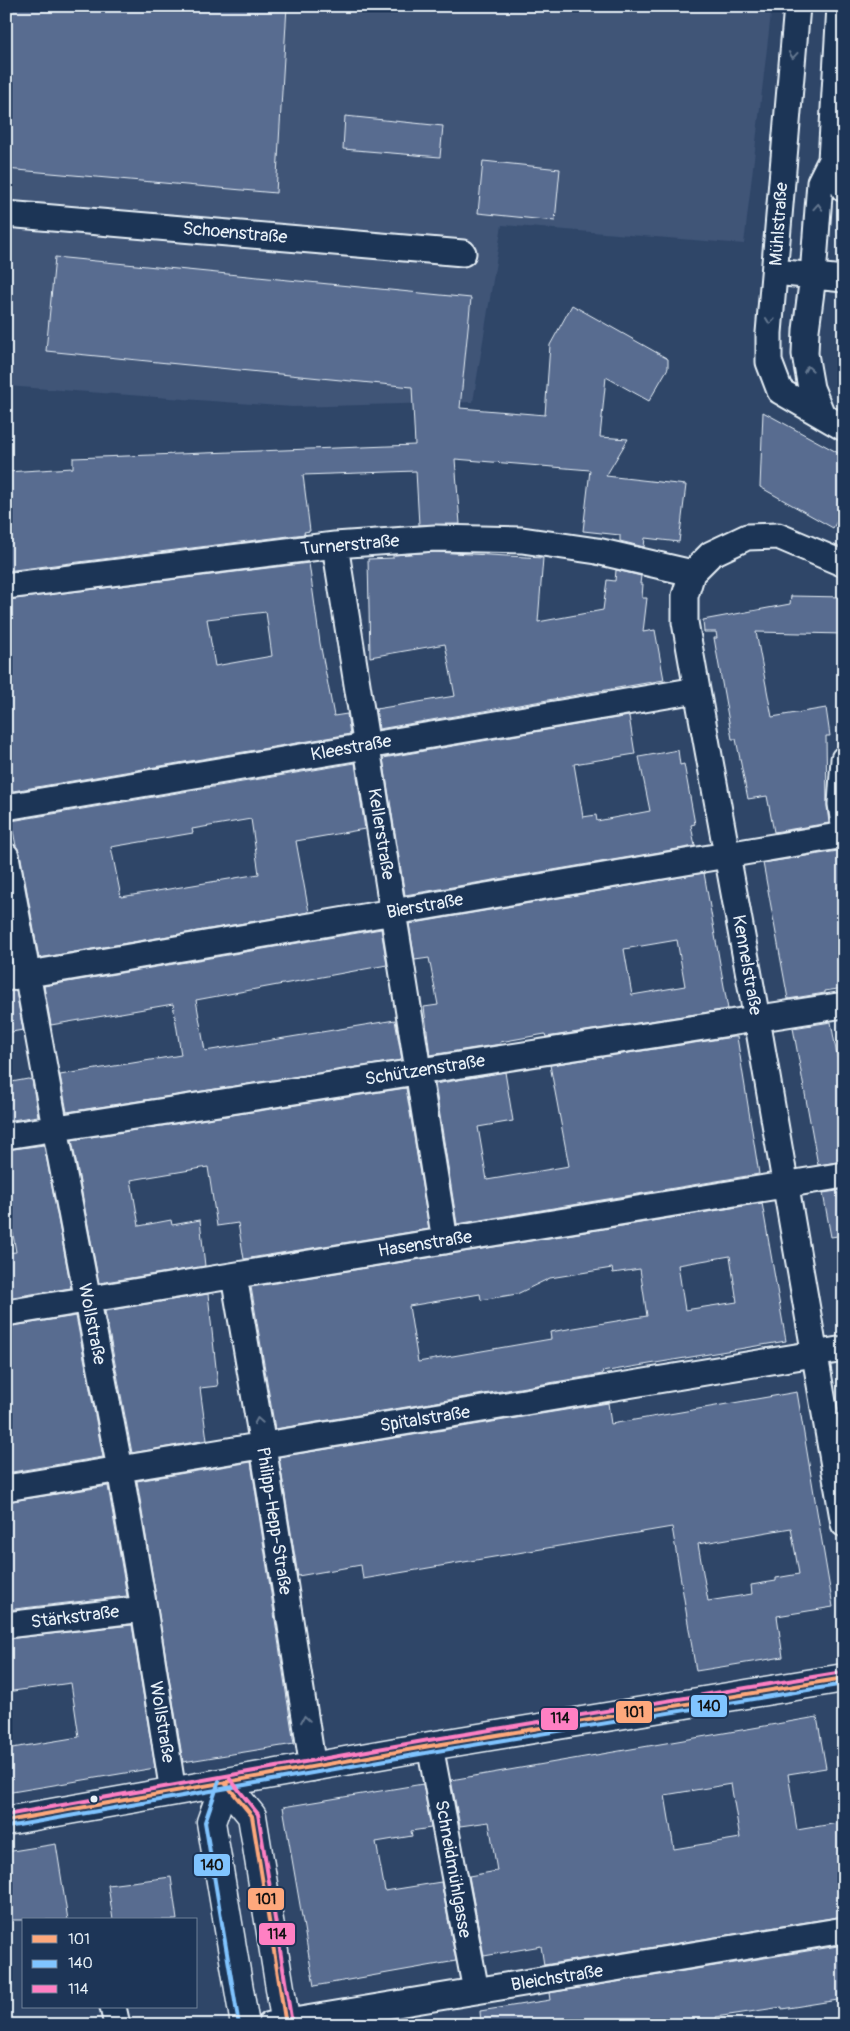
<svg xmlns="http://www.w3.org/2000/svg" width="850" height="2031" font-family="Pangolin,sans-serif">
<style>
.built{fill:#3f5477}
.building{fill:#596c90;stroke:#e8f1f8;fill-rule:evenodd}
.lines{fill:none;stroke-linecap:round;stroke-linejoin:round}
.minor-casing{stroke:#e8f1f8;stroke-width:29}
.secondary-casing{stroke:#e8f1f8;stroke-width:31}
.minor{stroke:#1d3557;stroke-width:25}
.secondary{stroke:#1d3557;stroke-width:28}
.bus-1-casing{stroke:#1d3557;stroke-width:8}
.bus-2-casing{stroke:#1d3557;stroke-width:8}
.bus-3-casing{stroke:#1d3557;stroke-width:8}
.bus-1{stroke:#fea87c;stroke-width:4}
.bus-2{stroke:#80c4ff;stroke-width:4}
.bus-3{stroke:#ff80c3;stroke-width:4}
.oneway{stroke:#64778f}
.bus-dot{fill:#e8f1f8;stroke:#1d3557;stroke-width:2}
.labels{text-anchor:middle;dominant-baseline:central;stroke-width:4.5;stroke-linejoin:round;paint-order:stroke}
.street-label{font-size:18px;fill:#e8f1f8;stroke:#1d3557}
.line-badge{stroke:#1d3557;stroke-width:2}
.pale-badge-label{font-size:14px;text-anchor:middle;font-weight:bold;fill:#111}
</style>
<rect width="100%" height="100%" fill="#2f4668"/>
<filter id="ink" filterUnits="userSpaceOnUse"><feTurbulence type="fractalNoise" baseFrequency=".02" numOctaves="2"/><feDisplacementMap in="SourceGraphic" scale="10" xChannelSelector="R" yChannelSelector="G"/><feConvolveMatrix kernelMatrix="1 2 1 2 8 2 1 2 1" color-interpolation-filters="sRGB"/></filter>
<g filter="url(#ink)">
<path class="built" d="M6,6H770L771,14L744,244L502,225L473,402L292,407L6,386Z"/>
<path class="building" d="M6,6H287L276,193L6,169Z
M345,116L443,126L440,157L343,149Z
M483,161L560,169L555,221L478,213Z
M55,257L471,298L460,408L545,415L550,345L572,305L668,359V368L649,401L606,377L600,437L628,439L606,476L686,485L679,542L645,538L644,547L620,541V535L583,531L590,470L455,459L460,524L419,525L416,471L303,475L310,531L304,532L305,534L6,571V472L73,468V458L415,445L412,387L46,351Z
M763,412L844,456V509L833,528L760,487Z
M435,552L543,558L538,622L603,610L607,580L615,581L616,570L641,576L640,584H643L642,598H647L643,632L655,630L664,680L379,729L376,709L455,696L445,644L370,657L368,559L393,558V555Z
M309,563L320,643L334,716L347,714L350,734L7,792L6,600ZM266,612L272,656L215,666L207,619Z
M791,596L844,597V634L756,632L772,717L826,708L830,736H826L827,806L829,823L774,832L767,796L748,799L736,739H732L714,638H717L716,632H704L703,620L790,604Z
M629,716L635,754L574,764L583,817L596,815L597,821L650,811L639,757L678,750L680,765L684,764L695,824L691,825L695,846L405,895L383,758Z
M355,763L365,829L296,841L309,912L39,958L20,853L16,846L11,821ZM251,819L259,874L121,897L111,847L193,833L192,829Z
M844,850V988L825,991V993L788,999L763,863Z
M704,873L728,1009L546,1037L545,1034L500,1042L501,1044L430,1055L424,1007L438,1005L429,958L415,960L409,924ZM677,940L685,986L632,995L624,949Z
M381,929L387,965L196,1000L205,1051L395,1020L402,1060L67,1112L60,1075L181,1055L173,1004L51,1025L44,986Z
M16,991L23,1030L6,1033V992Z
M831,1022L839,1067L844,1066V1161L818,1165L793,1028Z
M733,1037H737L759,1174L457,1224L435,1084L505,1072L513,1121L478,1127L487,1180L569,1166L550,1065Z
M28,1079L32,1080L38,1116L6,1121V1083Z
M406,1088L429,1229L244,1259L238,1223L217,1226L208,1167L131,1180L139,1226L171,1220L172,1225L200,1220L205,1266L99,1283L72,1140Z
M44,1145L71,1288L6,1298V1253L16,1252L6,1194V1150Z
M844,1190V1235L831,1237L823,1193Z
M762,1203L786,1341L602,1372L603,1374L275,1429L251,1287ZM730,1256L737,1302L685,1310L678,1265ZM612,1268L613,1273L640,1269L647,1316L550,1332L551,1339L418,1362L409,1306L480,1294L481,1300L517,1294L550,1278Z
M208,1294L218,1386L200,1388L207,1440L132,1453L105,1311Z
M76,1316L103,1457L6,1473V1327Z
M797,1392L833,1607L777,1616L783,1657L696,1671L672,1527L363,1579L361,1565L298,1576L279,1457L608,1403L611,1424ZM791,1528L799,1574L776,1578V1581L751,1585L752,1594L708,1601L698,1544Z
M251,1462L294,1744L183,1762L137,1481Z
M108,1486L127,1596L6,1610V1502Z
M132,1625L155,1768L6,1793V1749L79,1737L71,1683L6,1692V1639Z
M817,1717L826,1768L788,1774L797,1830L844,1822V1916L544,1965L541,1946L484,1956L469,1876L497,1871L489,1822L460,1826L451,1780ZM731,1784L740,1838L674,1849L665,1795Z
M423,1784L431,1828L411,1831L412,1836L376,1842L385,1891L441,1882L456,1961L314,1986L283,1807Z
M56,1844L68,1920H6V1852Z
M171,1877L177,1920H113L108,1885Z
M844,1945V1999L782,2009V2007L716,2017L717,2025H481L480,2011L550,2000L549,1993Z"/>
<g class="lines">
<defs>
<path id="minor" d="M797,6L769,333V362L780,391L844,428
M840,6L831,160L844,189
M6,214L463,253
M775,272L844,279
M822,415L811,388L805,354L806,330L813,276L820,182L831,160
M335,545L445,1241
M844,564L778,536L747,537L711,554L692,573L685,596V622L697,690L757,1019L844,1524
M6,586L335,545L435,538L522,540L597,551L692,573
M844,759L841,804L844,825
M6,807L697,690
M6,856L55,1128L120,1469L144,1609L173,1792
M6,978L844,835
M6,1136L844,1005
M234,1276L263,1446L313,1768
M6,1313L844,1175
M6,1488L844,1349
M6,1625L144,1609
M430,1746L476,1991
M113,2007L117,2025
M270,2025L844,1930"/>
<path id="secondary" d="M225,1783L252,1816L286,2025
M225,1783L211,1822L245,2025
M6,1821L430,1746L844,1678"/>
</defs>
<use href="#minor" class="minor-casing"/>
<use href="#secondary" class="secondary-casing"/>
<use href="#minor" class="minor"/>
<use href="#secondary" class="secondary"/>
<defs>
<path id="bus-1" d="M225,1783L252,1816L286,2025
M6,1821L430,1746L844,1678"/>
<path id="bus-2" d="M219,1781L205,1822L239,2025
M7,1827L431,1752L844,1684"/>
<path id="bus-3" d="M230,1779L258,1814L292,2024
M6,1815L429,1740L843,1672"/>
</defs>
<use href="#bus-1" class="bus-1-casing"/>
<use href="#bus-2" class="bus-2-casing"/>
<use href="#bus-3" class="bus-3-casing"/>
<use href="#bus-1" class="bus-1"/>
<use href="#bus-2" class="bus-2"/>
<use href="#bus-3" class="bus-3"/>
</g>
<defs><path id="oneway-chevron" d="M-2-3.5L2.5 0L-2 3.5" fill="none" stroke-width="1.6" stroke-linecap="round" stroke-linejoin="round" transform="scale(1.25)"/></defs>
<g class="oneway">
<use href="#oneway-chevron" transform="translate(793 55) rotate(95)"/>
<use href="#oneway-chevron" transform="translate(818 207) rotate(-86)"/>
<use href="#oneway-chevron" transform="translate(770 321) rotate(96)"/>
<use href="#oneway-chevron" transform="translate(808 369) rotate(-100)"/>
<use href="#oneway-chevron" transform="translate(258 1421) rotate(-100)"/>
<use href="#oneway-chevron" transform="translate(305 1719) rotate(-99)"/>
</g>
</g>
<circle class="bus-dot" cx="94" cy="1799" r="4.5"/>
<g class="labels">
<g class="street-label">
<text transform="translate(779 224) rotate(-86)">Mühlstraße</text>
<text transform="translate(235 233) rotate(5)">Schoenstraße</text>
<text transform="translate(350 545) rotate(-5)">Turnerstraße</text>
<text transform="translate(351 748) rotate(-10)">Kleestraße</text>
<text transform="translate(381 834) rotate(81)">Kellerstraße</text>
<text transform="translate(425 906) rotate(-10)">Bierstraße</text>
<text transform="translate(747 965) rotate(80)">Kennelstraße</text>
<text transform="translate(425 1070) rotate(-9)">Schützenstraße</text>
<text transform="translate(425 1244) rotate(-9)">Hasenstraße</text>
<text transform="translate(92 1324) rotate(79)">Wollstraße</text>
<text transform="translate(425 1419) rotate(-9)">Spitalstraße</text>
<text transform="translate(274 1521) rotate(81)">Philipp-Hepp-Straße</text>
<text transform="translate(75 1617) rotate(-7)">Stärkstraße</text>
<text transform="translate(162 1722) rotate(81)">Wollstraße</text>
<text transform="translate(453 1869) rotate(80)">Schneidmühlgasse</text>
<text transform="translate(557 1978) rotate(-9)">Bleichstraße</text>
</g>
</g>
<g class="line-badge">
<rect x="690" y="1694" width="38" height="24" rx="5" fill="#80c4ff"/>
<rect x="615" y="1700" width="38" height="24" rx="5" fill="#fea87c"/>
<rect x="540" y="1707" width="39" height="24" rx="5" fill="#ff80c3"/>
<rect x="193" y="1853" width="38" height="24" rx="5" fill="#80c4ff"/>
<rect x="247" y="1887" width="38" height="24" rx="5" fill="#fea87c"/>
<rect x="258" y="1922" width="38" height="24" rx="5" fill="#ff80c3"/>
</g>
<g class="pale-badge-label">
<text x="709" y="1711">140</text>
<text x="634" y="1717">101</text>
<text x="560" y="1723">114</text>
<text x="212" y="1870">140</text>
<text x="266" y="1904">101</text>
<text x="277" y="1939">114</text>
</g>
<rect width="850" height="2031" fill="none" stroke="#1d3557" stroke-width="25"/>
<rect x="12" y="12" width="825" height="2006" fill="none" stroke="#e8f1f8" stroke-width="2" filter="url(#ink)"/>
<rect x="22" y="1918" width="175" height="90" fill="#1d3557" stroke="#6e8097"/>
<rect x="32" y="1935" width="25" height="8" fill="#fea87c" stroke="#6e8097"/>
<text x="68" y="1944" font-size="15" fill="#e8f1f8">101</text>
<rect x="32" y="1960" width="25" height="8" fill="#80c4ff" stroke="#6e8097"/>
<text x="68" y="1968" font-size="15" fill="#e8f1f8">140</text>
<rect x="32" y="1985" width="25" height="8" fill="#ff80c3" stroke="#6e8097"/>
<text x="68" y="1994" font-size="15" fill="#e8f1f8">114</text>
</svg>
